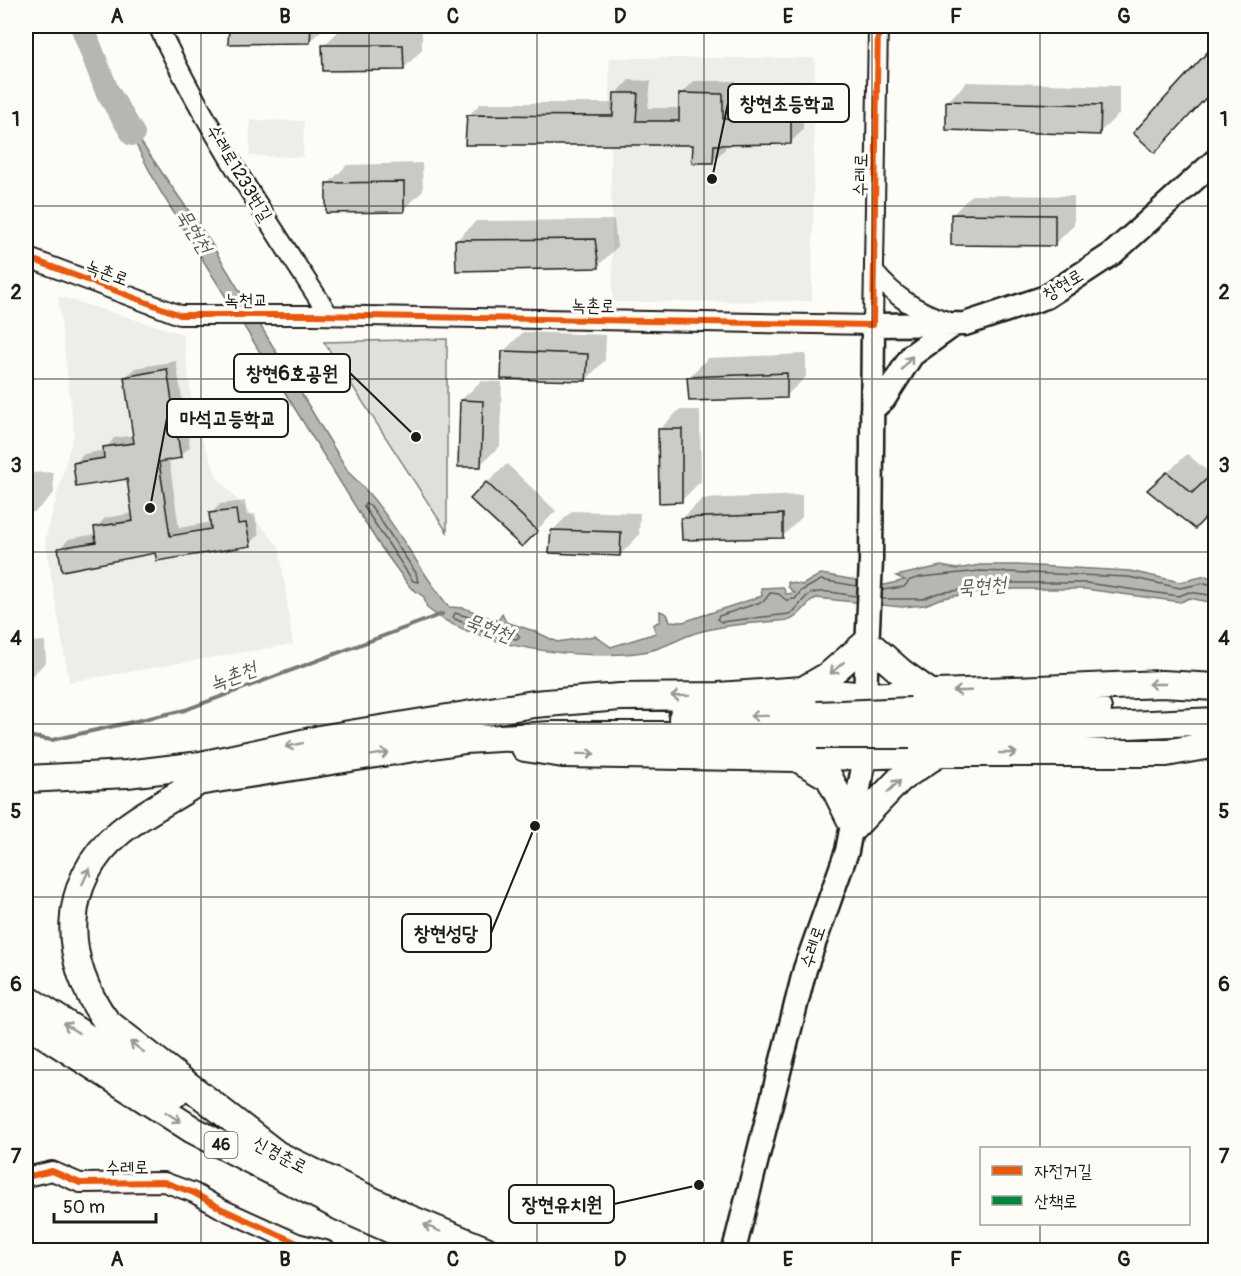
<svg xmlns="http://www.w3.org/2000/svg" width="1241" height="1276" font-family="Pangolin,'Poor Story',sans-serif">
<style>
.built{fill:#eeede9}
.green{fill:#e0dfdb;stroke:#7e7e7c;stroke-width:1.5}
.water{fill:#b7b6b2;stroke:#797876;stroke-width:1.5}
.shadow{fill:#0003}
.lines{fill:none;stroke-linecap:round;stroke-linejoin:round}
.shore{stroke:#5a5a58;stroke-width:1.5}
.stream{stroke:#797876;stroke-width:4}
.river{stroke:#b7b6b2;stroke-width:24}
.building{fill:#cccbc8;stroke:#1c1c1c;stroke-width:1.5}
.minor-casing{stroke:#1c1c1c;stroke-width:22}
.major-casing{stroke:#1c1c1c;stroke-width:27}
.highway-casing{stroke:#1c1c1c;stroke-width:30}
.minor{stroke:#fdfcf7;stroke-width:18}
.major{stroke:#fdfcf7;stroke-width:22}
.highway{stroke:#fdfcf7;stroke-width:26}
.highway-bridge-casing{stroke:#1c1c1c;stroke-width:30;stroke-linecap:butt}
.highway-bridge{stroke:#fdfcf7;stroke-width:26}
.quiet{stroke:#00873e;stroke-width:4.5;stroke-dasharray:9 4.5;stroke-linecap:butt}
.cycleway-casing{stroke:#fdfcf7;stroke-width:10}
.cycleway{stroke:#e8590c;stroke-width:6}
.oneway{stroke:#989794}
.grid{fill:none;stroke:#1c1c1c;stroke-width:1.5;stroke-opacity:0.55}
.labels{text-anchor:middle;dominant-baseline:central;stroke-width:6;stroke-linejoin:round;paint-order:stroke}
.shield{fill:#fdfcf7;stroke:#605f5e;stroke-width:1.5}
.shield-label{font-size:16px;font-weight:bold;fill:#1c1c1c}
.street-label{font-size:18px;fill:#1c1c1c;stroke:#fdfcf7}
.water-label{font-size:20px;font-style:italic;fill:#5a5a58;stroke:#fdfcf7}
.leader{fill:none;stroke:#1c1c1c;stroke-width:2}
.callout-dot{fill:#1c1c1c;stroke:#fdfcf7;stroke-width:2}
.callout{fill:#fdfcf7;stroke:#1c1c1c;stroke-width:2}
.callout-label{font-size:20px;text-anchor:middle;font-weight:bold;fill:#1c1c1c}
.neatline{fill:none;stroke:#1c1c1c;stroke-width:2}
.grid-label{font-size:20px;text-anchor:middle;font-weight:bold;fill:#1c1c1c}
</style>
<rect width="100%" height="100%" fill="#fdfcf7"/>
<filter id="ink" filterUnits="userSpaceOnUse"><feTurbulence type="fractalNoise" baseFrequency=".0167" numOctaves="2"/><feDisplacementMap in="SourceGraphic" scale="12" xChannelSelector="R" yChannelSelector="G"/><feConvolveMatrix kernelMatrix="1 2 1 2 8 2 1 2 1" color-interpolation-filters="sRGB"/></filter>
<g filter="url(#ink)">
<path class="built" d="M609,58H815L812,301L613,302Z
M250,120L304,121L303,157L250,156Z
M58,296L183,334L194,418L217,477L279,546L293,644L69,682L45,540L74,432Z"/>
<path class="green" d="M447,339V532L324,342Z"/>
<path class="water" d="M117,108L209,240L349,473C390,510 414,564 449,607L464,608L498,621L502,614L506,622L534,631L557,642L595,636L611,647L656,633L653,625L660,621V611L667,614L670,621L683,622L762,596L761,588L783,587L786,594L795,593L788,587V582L802,585L821,574L885,585L905,580L896,576L941,566L957,569L980,565H1017L1130,571L1180,582L1206,576L1215,580V603L1189,598L1181,602L1085,589H1013L960,595L939,599L925,605L902,607L816,598C806,603 802,615 790,620C760,623 728,624 699,632C680,637 662,650 643,652C580,661 476,648 427,608L424,597L410,587L378,543L159,189Z"/>
<path class="shadow" d="M230,26H326L310,41L230,42Z
M422,26V50L403,69L323,46L343,27Z
M1216,46V87L1174,132L1135,133Z
M629,80L651,81L648,108H681V94L694,81H736V107H767L766,95L779,82L804,81L803,130L790,143L725,144V149L712,162L694,144L468,116L481,103H615L616,94Z
M967,82L1119,86V114L1099,133L948,101Z
M422,163L423,191L403,210L328,184L347,165Z
M972,195L1074,196V225L1055,244L952,215Z
M614,220L617,247L598,266L456,241L476,221Z
M523,332L606,335L605,360L586,380L504,351Z
M806,354V377L786,396L689,377L708,358Z
M176,361L190,447L180,456L169,459L179,528L212,522L211,514L220,504L245,501L247,515L255,514L259,535L250,544L156,551L60,548L69,539L96,534V528L105,518L134,513L128,477L75,463L84,454L105,450L114,438L134,435L125,378L135,368Z
M481,381L502,382L500,446L480,465L461,400Z
M679,410H700L701,481L681,501L659,430Z
M1187,454L1212,475L1216,472V514L1212,510L1149,490Z
M507,464L556,511L522,545L487,483Z
M53,472L54,493L35,512L26,513V473Z
M802,495V517L783,536L683,518L702,499Z
M572,511L640,513L639,535L620,555L552,531Z
M45,641L46,662L26,682V642Z"/>
<g class="lines">
<path class="shore" d="M365,503L371,506L416,573L418,582L413,581L364,507Z
M882,590L904,587L910,580L921,577L980,571L1129,577L1180,588L1205,583L1216,586
M857,596C843,595 815,586 805,598C799,604 798,610 789,614L721,622L717,619L719,616L764,601L770,593L779,594L786,600L795,599L801,591L821,580L857,586
M882,599H923L938,593L1013,583H1086L1179,596L1189,592L1216,596
M455,613L514,630L520,637L516,639L482,631L453,618Z"/>
<path class="stream" d="M26,736L52,740L185,710L442,614"/>
<path class="river" d="M82,26L107,91L133,134"/>
</g>
<path class="building" d="M229,26H311L310,43L228,44Z
M1215,44V88L1155,153L1133,133Z
M322,45H403L404,70L323,71Z
M614,93H638L636,121H679V93L723,94V119H766L765,94H791V144L714,145L713,163H692L693,145H465L467,115L613,116Z
M946,101L1101,105L1100,135L946,130Z
M404,182V212L326,213V183Z
M951,214L1055,215V246L951,245Z
M595,239L599,268L456,271L455,240Z
M502,351L588,354L586,381L501,379Z
M167,369L181,458L159,462L170,536L211,529L209,513L236,510L238,524L246,523L251,546L157,561L155,553L62,571L58,548L96,542L94,527L133,521L127,479L76,487L73,463L104,458L103,447L134,443L124,377Z
M787,373V398L689,401L687,377Z
M460,400L483,401L481,467H458Z
M658,429H682V502L659,503Z
M1215,471V507L1195,529L1147,490L1167,472L1192,493Z
M486,482L538,531L522,547L470,499Z
M783,514V538L682,540L681,518Z
M551,530L621,532L620,556L549,553Z"/>
<g class="lines">
<defs>
<path id="minor" d="M158,26C205,127 268,221 329,315
M26,257L180,315H313L873,325L878,26
M874,272C895,297 916,311 947,321
M26,1177L52,1171L80,1183L164,1182L194,1193L222,1209L297,1243L325,1250"/>
<path id="major" d="M872,410L884,399L912,355L955,324
M734,1250L805,969L847,851L865,757V696L871,560L873,325L965,324L1046,297L1112,254L1216,160"/>
<path id="highway" d="M803,690L829,675L867,642L901,672L929,692
M911,711L1098,709
M682,718L817,715
M910,735L1216,721
M525,748L563,754L796,758L939,753H1166L1216,744
M797,758L829,777L854,827L900,779L939,753
M26,779L127,774L201,765L325,738L534,704L620,697L718,696L803,690L865,696L1162,684L1216,687
M198,782C173,799 144,812 120,832C58,883 62,962 107,1022L283,1159
M191,783L465,740L551,735H817
M26,998L175,1094
M26,1023L193,1130L340,1207L437,1250
M268,1150L406,1217L486,1250"/>
</defs>
<use href="#minor" class="minor-casing"/>
<use href="#major" class="major-casing"/>
<use href="#highway" class="highway-casing"/>
<use href="#minor" class="minor"/>
<use href="#major" class="major"/>
<use href="#highway" class="highway"/>
<defs>
<path id="highway-bridge" d="M817,715L911,711
M817,735H910"/>
</defs>
<use href="#highway-bridge" class="highway-bridge-casing"/>
<use href="#highway-bridge" class="highway-bridge"/>
<path class="quiet" d="M240,1250L244,1247L293,1244"/>
<defs>
<path id="cycleway" d="M26,257L180,315H313L873,325L878,26
M26,1177L52,1171L80,1183L164,1182L194,1193L222,1209L297,1243L325,1250"/>
</defs>
<use href="#cycleway" class="cycleway-casing"/>
<use href="#cycleway" class="cycleway"/>
</g>
<defs><path id="oneway-shaft" d="M-6 0H5M1.5-3L5.5 0L1.5 3" fill="none" stroke-width="1.6" stroke-linecap="round" stroke-linejoin="round" transform="scale(1.5)"/></defs>
<g class="oneway">
<use href="#oneway-shaft" transform="translate(907 363) rotate(-53)"/>
<use href="#oneway-shaft" transform="translate(837 668) rotate(139)"/>
<use href="#oneway-shaft" transform="translate(1157 684) rotate(180)"/>
<use href="#oneway-shaft" transform="translate(962 691) rotate(178)"/>
<use href="#oneway-shaft" transform="translate(680 696) rotate(179)"/>
<use href="#oneway-shaft" transform="translate(759 716) rotate(179)"/>
<use href="#oneway-shaft" transform="translate(294 745) rotate(168)"/>
<use href="#oneway-shaft" transform="translate(1008 753)"/>
<use href="#oneway-shaft" transform="translate(380 754) rotate(-9)"/>
<use href="#oneway-shaft" transform="translate(586 754) rotate(1)"/>
<use href="#oneway-shaft" transform="translate(894 786) rotate(-45)"/>
<use href="#oneway-shaft" transform="translate(86 876) rotate(-66)"/>
<use href="#oneway-shaft" transform="translate(71 1028) rotate(-147)"/>
<use href="#oneway-shaft" transform="translate(137 1047) rotate(-143)"/>
<use href="#oneway-shaft" transform="translate(173 1117) rotate(33)"/>
<use href="#oneway-shaft" transform="translate(432 1228) rotate(-157)"/>
</g>
</g>
<path class="grid" d="M201,26V1250M369,26V1250M537,26V1250M704,26V1250M872,26V1250M1040,26V1148M26,206H1216M26,379H1216M26,552H1216M26,724H1216M26,897H1216M26,1070H1216M1040,1224V1250"/>
<g class="labels">
<rect class="shield" x="204.5" y="1132" width="33" height="26" rx="4.5"/>
<g class="shield-label">
<text x="221" y="1145">46</text>
</g>
<g class="street-label">
<text transform="translate(239 173) rotate(59)">수레로1233번길</text>
<text transform="translate(861 175) rotate(-89)">수레로</text>
<text transform="translate(107 273) rotate(20)">녹촌로</text>
<text transform="translate(1063 285) rotate(-31)">창현로</text>
<text x="246" y="300">녹천교</text>
<text transform="translate(593 306) rotate(1)">녹촌로</text>
<text transform="translate(813 947) rotate(-71)">수레로</text>
<text transform="translate(280 1155) rotate(28)">신경춘로</text>
<text transform="translate(127 1168) rotate(-1)">수레로</text>
</g>
<g class="water-label">
<text transform="translate(194 231) rotate(58)">묵현천</text>
<text transform="translate(982 586) rotate(-5)">묵현천</text>
<text transform="translate(489 628) rotate(20)">묵현천</text>
<text transform="translate(233 676) rotate(-21)">녹촌천</text>
</g>
</g>
<path class="leader" d="M712 179L728 103M416 437L350 373M150 508L167 418M535 826L491 933M699 1185L614 1204"/>
<g class="callout-dot">
<circle cx="712" cy="179" r="6"/>
<circle cx="416" cy="437" r="6"/>
<circle cx="150" cy="508" r="6"/>
<circle cx="535" cy="826" r="6"/>
<circle cx="699" cy="1185" r="6"/>
</g>
<g class="callout">
<rect x="728" y="84" width="121" height="38" rx="6"/>
<rect x="234" y="354" width="116" height="38" rx="6"/>
<rect x="167" y="399" width="121" height="38" rx="6"/>
<rect x="402" y="914" width="89" height="38" rx="6"/>
<rect x="509" y="1185" width="105" height="38" rx="6"/>
</g>
<g class="callout-label">
<text x="788" y="110">창현초등학교</text>
<text x="292" y="380">창현6호공원</text>
<text x="228" y="425">마석고등학교</text>
<text x="446" y="940">창현성당</text>
<text x="562" y="1211">장현유치원</text>
</g>
<rect width="1241" height="1276" fill="none" stroke="#fdfcf7" stroke-width="66"/>
<rect x="980" y="1147" width="210" height="78" fill="#fdfcf7" stroke="#a3a29f" stroke-width="1.5"/>
<rect x="992" y="1166" width="30" height="9" fill="#e8590c" stroke="#a3a29f" stroke-width="1.5"/>
<text x="1034" y="1177" font-size="18" fill="#1c1c1c">자전거길</text>
<rect x="992" y="1196" width="30" height="9" fill="#00873e" stroke="#a3a29f" stroke-width="1.5"/>
<text x="1034" y="1207" font-size="18" fill="#1c1c1c">산책로</text>
<path d="M54 1213v9h102v-9" fill="none" stroke="#1c1c1c" stroke-width="3"/>
<text x="63" y="1213" font-size="18" fill="#1c1c1c" stroke="#fdfcf7" stroke-width="4.5" paint-order="stroke">50 m</text>
<rect x="33" y="33" width="1175" height="1210" class="neatline"/>
<g class="grid-label">
<text x="117" y="23">A</text>
<text x="285" y="23">B</text>
<text x="453" y="23">C</text>
<text x="620" y="23">D</text>
<text x="788" y="23">E</text>
<text x="956" y="23">F</text>
<text x="1124" y="23">G</text>
<text x="16" y="126">1</text>
<text x="1224" y="126">1</text>
<text x="16" y="299">2</text>
<text x="1224" y="299">2</text>
<text x="16" y="472">3</text>
<text x="1224" y="472">3</text>
<text x="16" y="645">4</text>
<text x="1224" y="645">4</text>
<text x="16" y="818">5</text>
<text x="1224" y="818">5</text>
<text x="16" y="991">6</text>
<text x="1224" y="991">6</text>
<text x="16" y="1163">7</text>
<text x="1224" y="1163">7</text>
<text x="117" y="1266">A</text>
<text x="285" y="1266">B</text>
<text x="453" y="1266">C</text>
<text x="620" y="1266">D</text>
<text x="788" y="1266">E</text>
<text x="956" y="1266">F</text>
<text x="1124" y="1266">G</text>
</g>
</svg>
